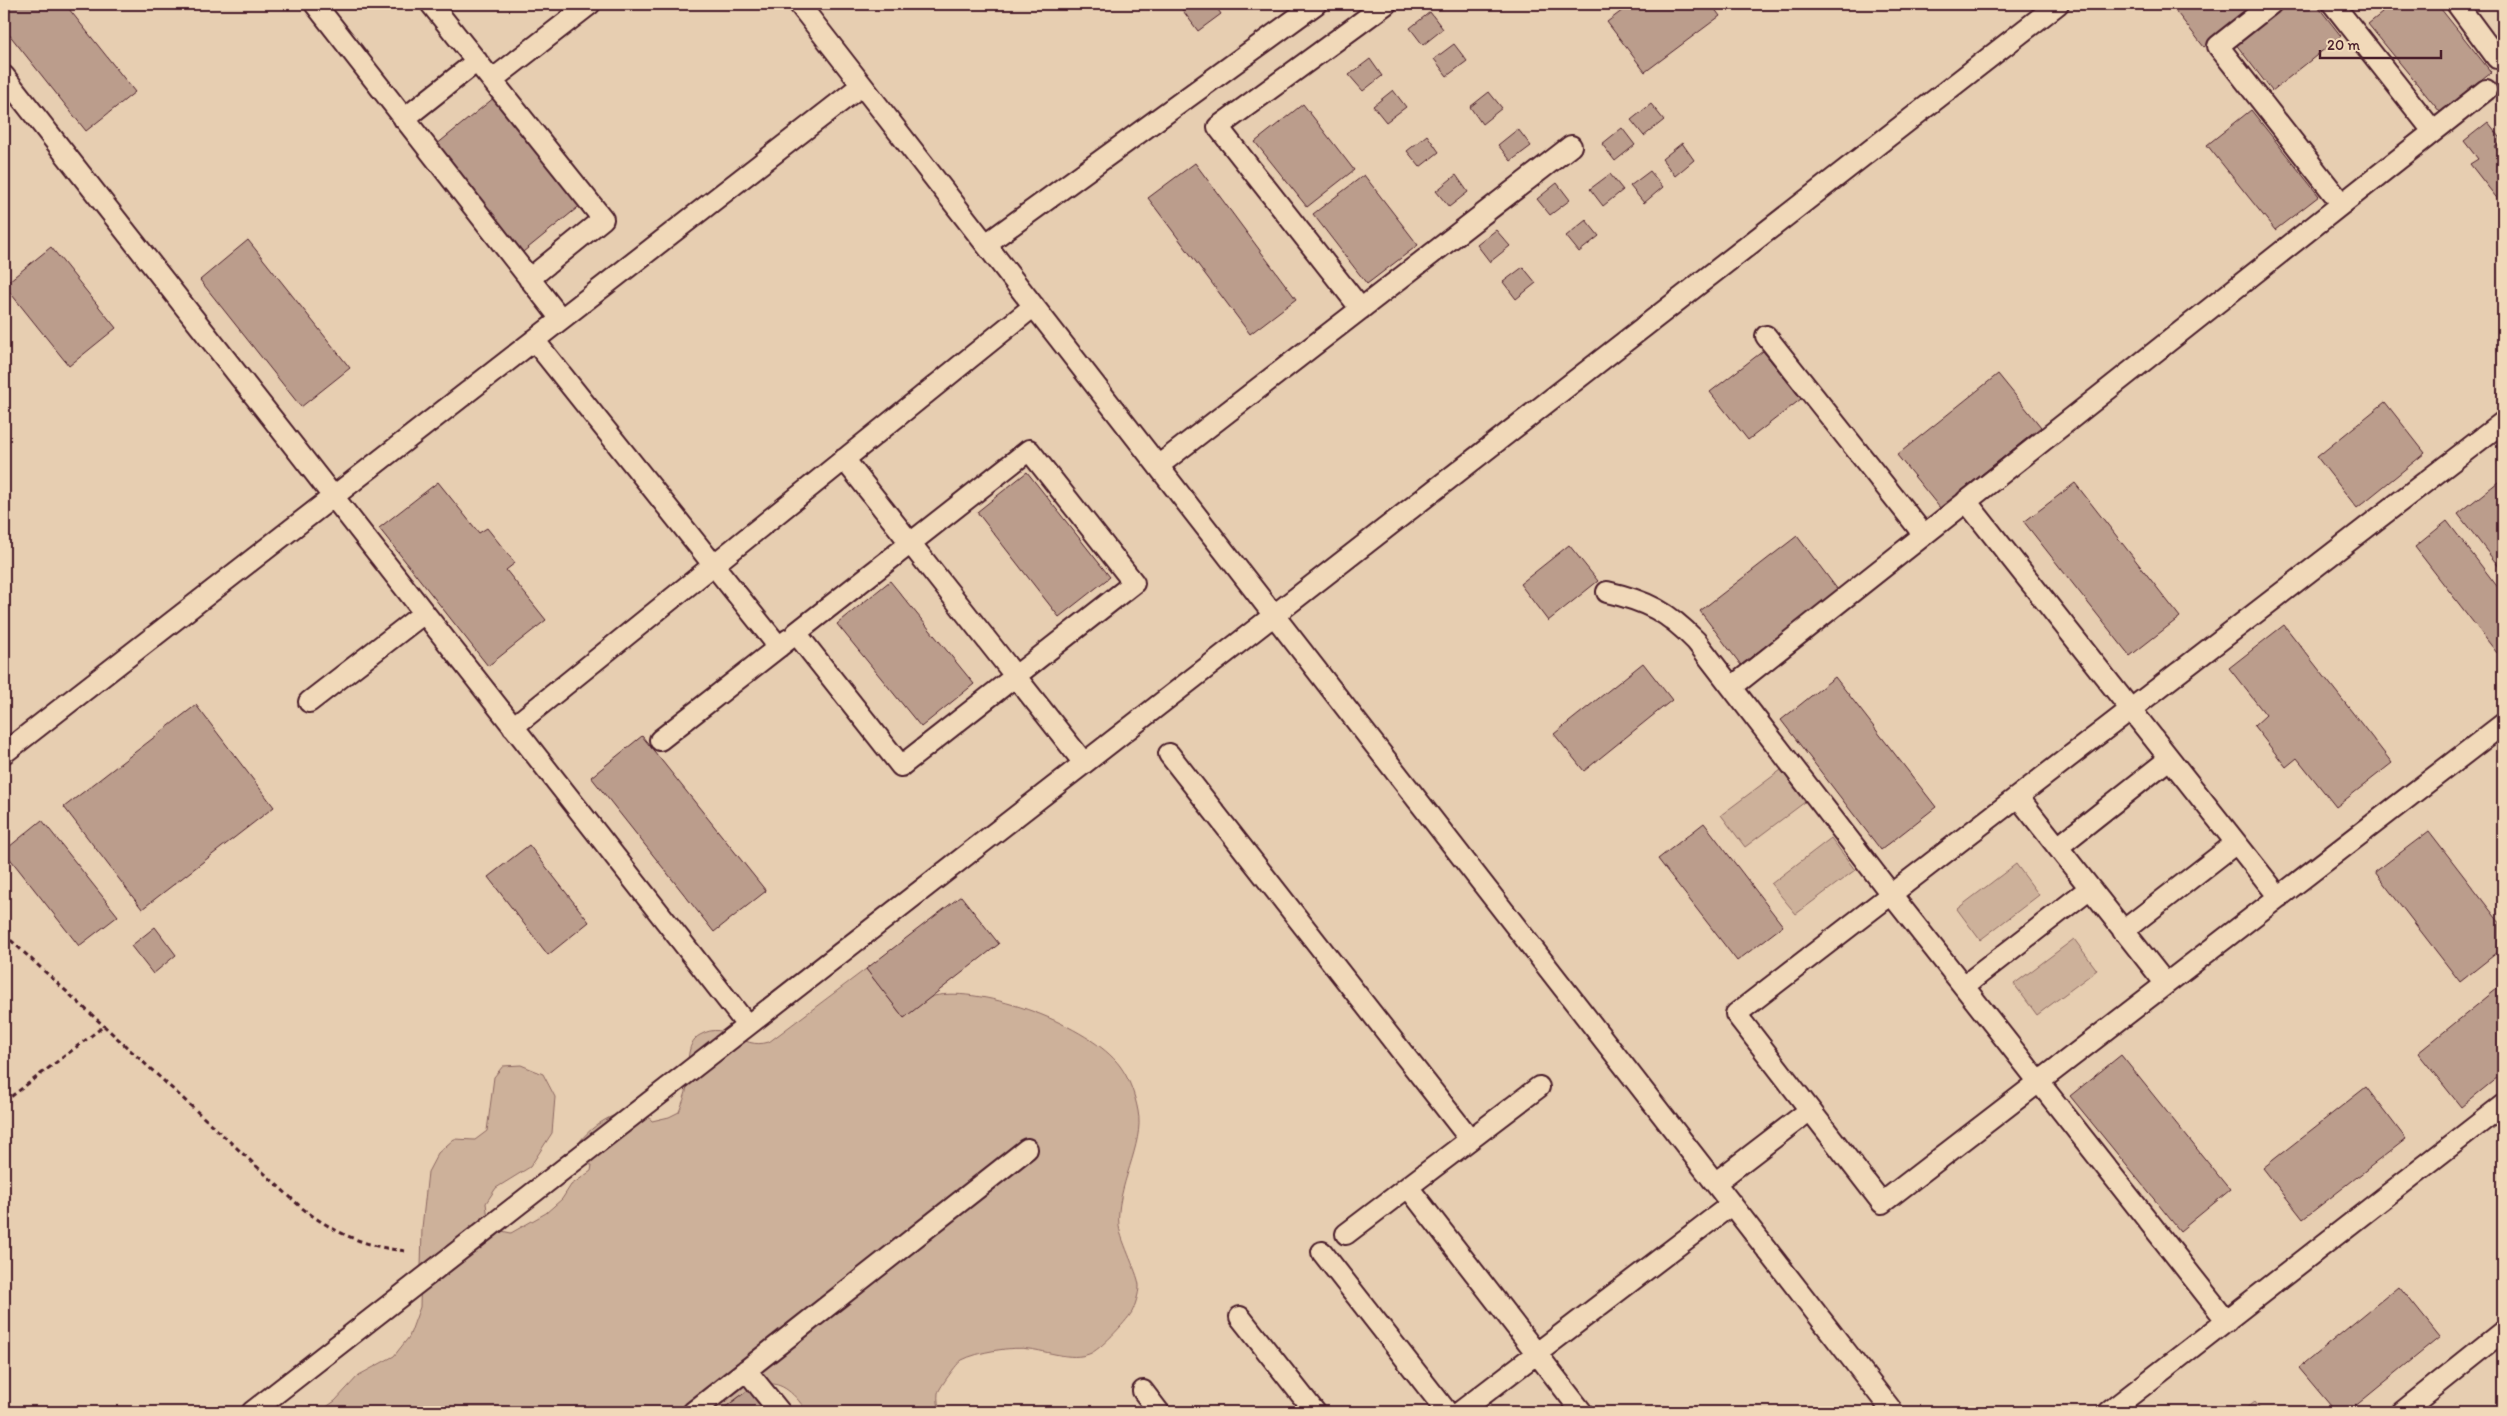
<svg xmlns="http://www.w3.org/2000/svg" width="2507" height="1416" font-family="Itim,sans-serif">
<style>
.green{fill:#cdb19a;stroke:#8c6862}
.building{fill:#bb9d8c;stroke:#4a1f2b}
.lines{fill:none;stroke-linecap:round;stroke-linejoin:round}
.service-casing{stroke:#4a1f2b;stroke-width:24}
.path{stroke:#4a1f2b;stroke-width:3;stroke-dasharray:5 4;stroke-linecap:butt}
.service{stroke:#f1d9b9;stroke-width:20}
</style>
<rect width="100%" height="100%" fill="#e7ceb1"/>
<filter id="ink" filterUnits="userSpaceOnUse"><feTurbulence type="fractalNoise" baseFrequency=".02" numOctaves="2"/><feDisplacementMap in="SourceGraphic" scale="10" xChannelSelector="R" yChannelSelector="G"/><feConvolveMatrix kernelMatrix="1 2 1 2 8 2 1 2 1" color-interpolation-filters="sRGB"/></filter>
<g filter="url(#ink)">
<path class="green" d="M1781,770L1805,802L1745,847L1721,815Z
M1831,838L1855,870L1796,914L1771,884Z
M2016,864L2039,895L1980,940L1957,909Z
M2074,939L2097,970L2037,1015L2014,984Z
M866,969L904,1018C912,1012 924,998 934,996C982,985 1091,1026 1120,1066C1129,1078 1135,1095 1138,1111C1145,1144 1115,1188 1119,1226C1121,1242 1140,1277 1139,1287C1139,1293 1135,1306 1132,1312C1126,1322 1099,1351 1089,1354C1071,1361 1047,1351 1029,1349C1013,1346 977,1352 962,1360C957,1363 940,1387 938,1393C937,1399 939,1407 939,1412H807C776,1365 754,1385 719,1412H313L322,1410L335,1401L359,1375L394,1356L409,1337L420,1307L422,1228L428,1172L438,1153L454,1139L475,1140L487,1131L494,1077L503,1066L521,1065L543,1074L555,1097L552,1133L530,1167L496,1188L486,1203L488,1219L497,1230L511,1233L546,1213L562,1199L571,1185L591,1171L592,1165L582,1164L573,1154C579,1133 620,1103 643,1113C647,1114 650,1119 652,1121L669,1117L679,1112C682,1104 686,1095 687,1086C689,1072 684,1043 700,1035C728,1019 740,1051 769,1042Z
M2254,1402L2262,1412H2241Z"/>
<path class="building" d="M4,4H65L135,92L86,131L4,28Z
M1178,4H1214L1221,14L1198,31Z
M1631,4H1711L1720,16L1645,72L1607,22Z
M2170,4H2244L2250,11L2204,47Z
M2284,4H2316L2341,36L2272,91L2235,43Z
M2375,4H2437L2491,72L2440,112L2368,24L2382,13Z
M1430,12L1443,29L1423,45L1410,28Z
M1454,44L1467,61L1447,76L1434,59Z
M1370,59L1382,76L1363,91L1349,75Z
M1393,90L1406,107L1386,122L1373,106Z
M1489,92L1502,108L1482,124L1470,107Z
M495,97L582,204L523,252L436,145Z
M1303,104L1354,170L1307,207L1255,142Z
M1651,104L1664,120L1644,136L1631,120Z
M2251,110L2319,196L2275,230L2207,145Z
M2488,122L2503,141L2495,147L2503,159V206L2470,164L2478,159L2464,141Z
M1622,128L1635,145L1615,161L1602,144Z
M1518,129L1531,146L1511,161L1498,145Z
M1427,135L1439,152L1420,167L1407,151Z
M1682,143L1694,160L1675,176L1662,159Z
M1195,163L1296,299L1250,334L1148,198Z
M1650,171L1663,187L1644,203L1630,186Z
M1610,174L1623,190L1603,206L1590,189Z
M1364,175L1418,245L1367,284L1313,214Z
M1456,175L1468,192L1449,207L1436,191Z
M1557,183L1570,200L1550,215L1537,199Z
M1586,220L1599,236L1579,252L1566,236Z
M1496,230L1510,246L1490,262L1477,245Z
M248,240L350,368L301,407L200,280Z
M51,247L116,328L69,366L4,285Z
M1523,267L1536,283L1516,299L1503,282Z
M1763,351L1801,399L1748,440L1710,392Z
M1998,374L2041,427L1940,508L1897,455Z
M2385,402L2425,453L2357,508L2317,457Z
M1027,472L1110,577L1059,617L977,512Z
M2503,478V572L2458,514Z
M438,482L479,533L487,528L515,563L506,570L546,620L488,666L379,528Z
M2075,483L2180,617L2130,656L2024,522Z
M2447,521L2503,594V649L2497,653L2415,547Z
M1797,536L1838,590L1741,665L1700,611Z
M1569,545L1598,581L1548,621L1520,584Z
M890,581L974,684L921,727L837,624Z
M2284,625L2392,763L2336,807L2297,758L2286,767L2254,726L2266,715L2229,668Z
M1643,663L1672,700L1584,771L1554,734Z
M1835,677L1936,807L1881,850L1781,720Z
M196,705L274,807L142,909L64,807Z
M642,736L766,891L714,932L591,777Z
M42,820L118,916L79,946L4,851Z
M1704,823L1783,926L1737,961L1658,859Z
M2429,831L2503,927V948L2460,982L2375,872Z
M529,845L589,922L548,955L488,877Z
M961,896L999,944L904,1018L866,969Z
M155,927L176,955L153,974L131,946Z
M2503,984V1073L2461,1107L2418,1053Z
M2121,1055L2230,1190L2180,1231L2070,1096Z
M2366,1087L2406,1139L2303,1219L2263,1168Z
M2399,1286L2440,1337L2348,1412H2336L2299,1368Z
M751,1388L770,1412H719Z"/>
<g class="lines">
<defs>
<path id="service" d="M315,4L561,319
M431,4L603,219L529,279
M799,4L1893,1412
M2271,4L2218,46L2342,204
M2333,4L2433,131
M2457,4L2497,58
M4,76L747,1025
M492,80L590,4
M404,119L477,61
M986,244L1316,4
M1361,309L1218,127L1386,4
M1766,336L1924,535
M534,340L779,647
M2503,422L1736,1014L1882,1203L2503,724
M1029,450L1134,583L901,766L796,633Z
M844,459L1084,763
M1158,466L1571,146
M1966,501L2279,897
M1607,592C1647,601 1668,612 1696,641L1891,894L2227,1321
M1732,687L2486,90
M309,702L424,613
M513,727L1034,306
M660,740L789,639
M4,753L862,85
M1169,754L1470,1139
M2018,797L2166,984
M2058,847L2169,759
M2123,931L2236,843
M1964,986L2090,888
M1715,1183L1810,1110
M1408,1187L1582,1412
M1346,1234L1539,1087
M1322,1252L1447,1412
M1240,1317L1315,1412
M746,1370L780,1412
M1143,1391L1159,1412
M252,1412L2058,4
M693,1412L1027,1149
M1460,1412L1732,1204
M2109,1412L2503,1105
M2402,1412L2503,1331"/>
</defs>
<use href="#service" class="service-casing"/>
<path class="path" d="M4,934L302,1208C334,1233 366,1247 406,1251
M4,1102L104,1026"/>
<use href="#service" class="service"/>
</g>
</g>
<rect width="2507" height="1416" fill="none" stroke="#f1d9b9" stroke-width="20"/>
<rect x="10" y="10" width="2487" height="1396" fill="none" stroke="#4a1f2b" stroke-width="2" filter="url(#ink)"/>
<path d="M2320 50v8h121v-8" fill="none" stroke="#4a1f2b" stroke-width="2.5"/>
<text x="2327" y="50" font-size="15" fill="#4a1f2b" stroke="#f1d9b9" stroke-width="4" paint-order="stroke">20 m</text>
</svg>
